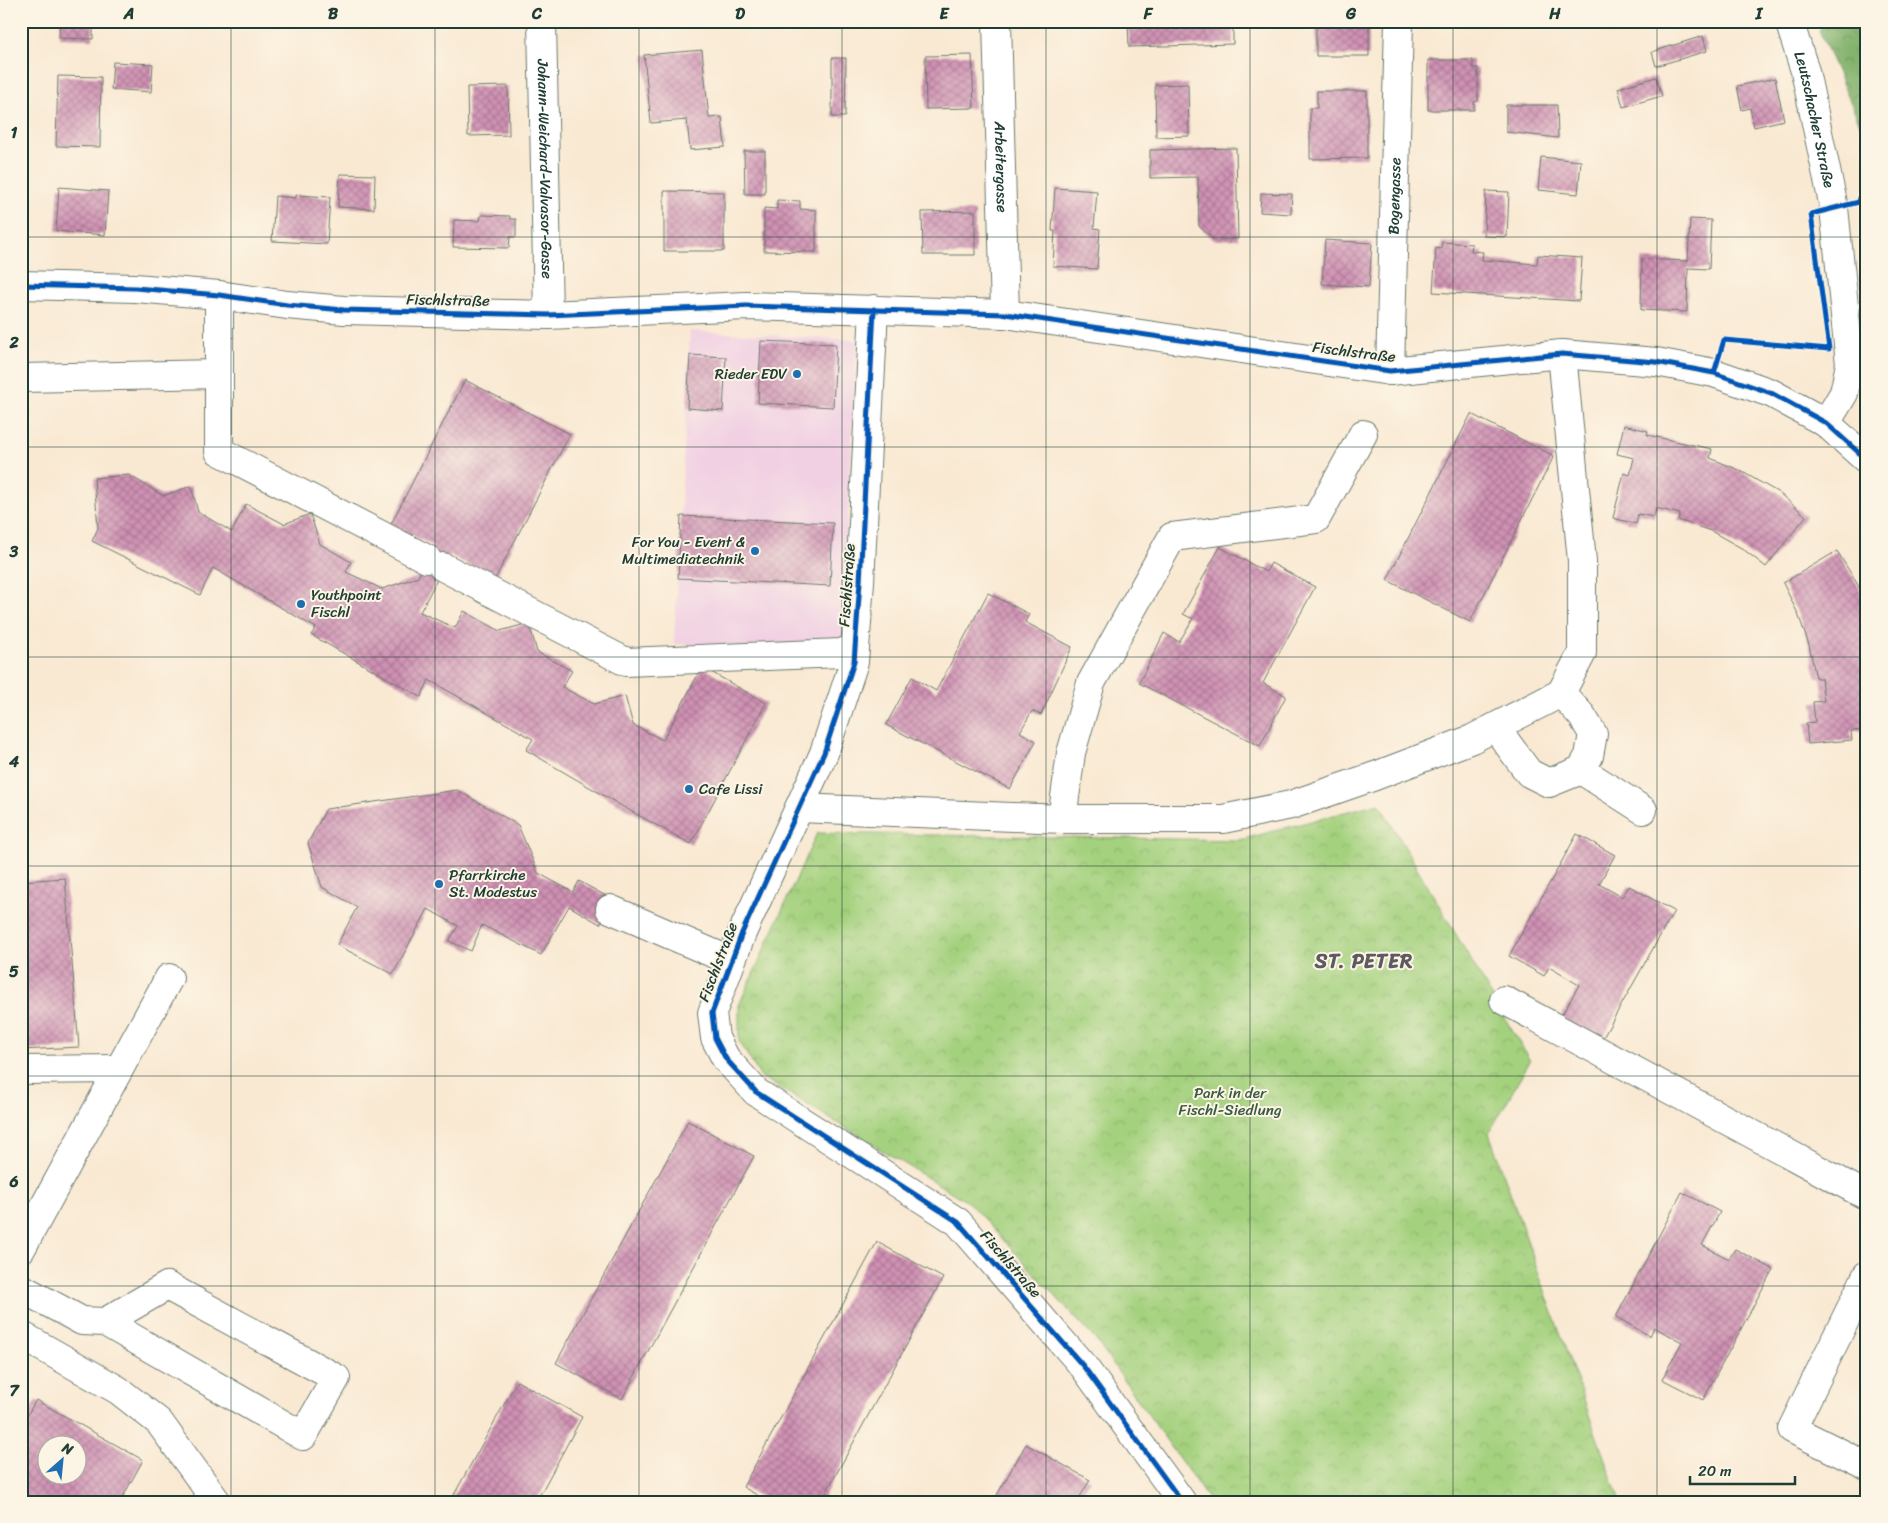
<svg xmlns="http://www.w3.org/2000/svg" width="1888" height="1523" font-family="Sriracha,sans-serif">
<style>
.built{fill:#f1d0e3}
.forest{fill:url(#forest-crowns);stroke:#517850}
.park{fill:url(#park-crowns);stroke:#628759}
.building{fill:url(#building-cross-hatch);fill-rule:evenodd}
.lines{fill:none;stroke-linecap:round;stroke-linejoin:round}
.minor-casing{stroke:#6b796c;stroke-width:30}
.minor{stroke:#fff;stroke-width:28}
.cycleway-casing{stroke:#fcf5e5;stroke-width:8}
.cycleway{stroke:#0057b8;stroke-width:5}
.grid{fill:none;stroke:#1f3d34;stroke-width:1;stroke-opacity:0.55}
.poi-dot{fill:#1f6fb2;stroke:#fcf5e5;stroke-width:2}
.labels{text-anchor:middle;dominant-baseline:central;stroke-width:4;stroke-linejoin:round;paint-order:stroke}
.street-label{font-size:15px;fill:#1f3d34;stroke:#fcf5e5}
.poi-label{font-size:15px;fill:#1f3d34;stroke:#fcf5e5;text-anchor:start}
.park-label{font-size:15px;fill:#3a5b43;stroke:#fcf5e5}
.district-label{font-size:20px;font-weight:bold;letter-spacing:1px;fill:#5d5a61;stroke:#fcf5e5}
.neatline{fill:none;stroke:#1f3d34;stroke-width:2}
.grid-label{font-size:16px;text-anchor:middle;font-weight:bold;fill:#1f3d34}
</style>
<defs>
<pattern id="forest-crowns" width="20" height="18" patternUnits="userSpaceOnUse" patternTransform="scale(1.25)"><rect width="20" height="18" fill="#83b36d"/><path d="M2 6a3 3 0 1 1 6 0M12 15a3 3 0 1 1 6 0" fill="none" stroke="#6b935a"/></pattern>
<pattern id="park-crowns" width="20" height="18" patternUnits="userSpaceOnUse" patternTransform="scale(1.25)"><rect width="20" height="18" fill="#a4d17e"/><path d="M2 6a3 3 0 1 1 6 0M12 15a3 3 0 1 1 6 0" fill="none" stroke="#8db46e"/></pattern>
<pattern id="building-cross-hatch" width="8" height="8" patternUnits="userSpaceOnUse" patternTransform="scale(1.25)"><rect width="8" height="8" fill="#d091b4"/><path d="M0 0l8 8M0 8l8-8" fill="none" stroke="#a87893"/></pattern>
</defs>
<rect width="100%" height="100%" fill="#fcf5e5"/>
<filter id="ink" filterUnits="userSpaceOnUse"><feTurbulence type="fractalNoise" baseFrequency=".02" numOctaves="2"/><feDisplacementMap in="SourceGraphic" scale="10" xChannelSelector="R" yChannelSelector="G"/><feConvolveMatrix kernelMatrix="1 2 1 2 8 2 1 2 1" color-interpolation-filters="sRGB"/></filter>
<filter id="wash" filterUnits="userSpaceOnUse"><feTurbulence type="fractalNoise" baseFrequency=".0096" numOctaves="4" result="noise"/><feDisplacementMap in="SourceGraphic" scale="20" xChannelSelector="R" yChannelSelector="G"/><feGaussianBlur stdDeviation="1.12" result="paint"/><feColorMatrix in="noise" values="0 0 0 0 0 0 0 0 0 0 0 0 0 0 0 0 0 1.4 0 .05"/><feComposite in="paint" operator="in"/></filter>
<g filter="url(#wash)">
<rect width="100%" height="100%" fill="#f9e9d3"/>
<path class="built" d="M690,331L857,340L841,653L674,644Z"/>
<path class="forest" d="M1827,21H1867V140L1819,30Z"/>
<path class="park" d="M1379,803L1530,1061L1489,1133L1620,1502H1210L1095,1339L969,1203L760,1076L739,1041V1005L817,833L1240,840Z"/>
<g id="blocks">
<path class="building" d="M60,21H93V39L59,38Z
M1128,21H1233V44L1129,47Z
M1316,21H1369V56H1316Z
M1703,36L1707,51L1656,66L1652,52Z
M702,50L709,118L722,117L725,147L690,150L687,120L651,123L644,55Z
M972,55L974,108L926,109L925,56Z
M832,58H846L845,117H832Z
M1428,60H1473V68H1478V101L1474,102V110H1428Z
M113,62L153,64L151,92L111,89Z
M58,76L101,77L100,147L56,146Z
M1656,77L1662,96L1623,107L1618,88Z
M1775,78L1784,120L1754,127L1750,108L1742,110L1737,86Z
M1188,84L1189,136L1156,137L1155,85Z
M508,86L509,135L468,136L467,87Z
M1317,91H1367V158L1310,159V108H1317Z
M1506,105H1557L1558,138L1506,132Z
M1236,148L1238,239L1214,240L1199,226L1198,177L1150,178V150Z
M744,151H765V194H745Z
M1541,157L1581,161L1578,194L1538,190Z
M340,174L375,175L374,209L338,207Z
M59,187L108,191L105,235L56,231Z
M1055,188L1097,191L1094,228L1100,229L1097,269L1053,266L1055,231H1052Z
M664,191L724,192V251H664Z
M1486,191L1509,192L1507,237L1484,236Z
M1261,193L1292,194L1291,214L1260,212Z
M296,195L330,197L327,244L272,241L275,196L296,198Z
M777,200L800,201V209L816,210V252L764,251V208L777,209Z
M975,211V255H923L922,212Z
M481,215L510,216V219H516V237H510L509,248L453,247L454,220L480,221Z
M1690,219L1711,220L1709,269L1688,268L1687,312L1641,310L1642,259L1688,261Z
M1325,240L1372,243L1369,287L1322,284Z
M1442,242L1472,244L1471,251L1483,252L1482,260L1537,264L1538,255L1582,258L1579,301L1433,292L1436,248L1441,249Z
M761,341L836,344L833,407L758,403Z
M690,355L726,357L723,411L687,408Z
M465,380L570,434L495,579L450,555L420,612L455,628L464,611L500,631L529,623L537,652L572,671L562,687L594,704L625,696L633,725L663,740L702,667L766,703L691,844L627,809L526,750L533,739L429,680L421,697L311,635L316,628L213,568L200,595L92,541L98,528L94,478L129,475L163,496L191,486L198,512L232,532L246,504L284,524L310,514L320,544L351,562L346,572L382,589L418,577L433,546L391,524Z
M1471,414L1554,456L1470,622L1387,580Z
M1624,425L1648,431L1647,435L1712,449L1710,458L1739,470L1779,493L1806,516L1766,567L1743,549L1711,531L1678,520L1680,514L1656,508L1654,517L1638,514L1636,524L1613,518L1624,473L1630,475L1634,458L1617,454Z
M681,516L833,523L830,586L678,578Z
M1220,547L1266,572L1271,563L1315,587L1263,683L1286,696L1260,746L1139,683L1164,633L1179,642L1193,619L1183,614Z
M1837,551L1858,585L1867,606V730L1851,731L1852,740L1808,744L1806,723L1815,722L1813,702L1824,701L1821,678H1816L1809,645L1798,614L1783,583Z
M988,593L1029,614L1025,622L1072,647L1041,715L1032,711L1020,732L1036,741L1010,789L886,725L912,677L936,691Z
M457,790L518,825L538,873L573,892L579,881L615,901L600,924L569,906L541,955L482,925L471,951L449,941L458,926L428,909L393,974L337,945L357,907L322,887L308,843L326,809Z
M1577,834L1615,855L1599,884L1622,897L1629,886L1674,911L1600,1043L1559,1020L1579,985L1549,967L1544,976L1509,956Z
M65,878L79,1047L21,1050V881Z
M688,1121L754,1156L622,1399L556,1363Z
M1682,1192L1720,1212L1702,1245L1729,1259L1735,1249L1773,1269L1703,1400L1662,1379L1682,1342L1654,1327L1650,1336L1616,1317Z
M877,1242L943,1278L821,1502H769L743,1487Z
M517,1381L582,1417L536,1502H450Z
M36,1400L143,1460L120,1502H21V1426ZM48,1446H78V1476H48Z
M1026,1444L1090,1480L1077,1502H993Z"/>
</g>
</g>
<g filter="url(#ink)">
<use href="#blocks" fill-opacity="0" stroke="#6b796c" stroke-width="1"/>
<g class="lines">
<defs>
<g id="minor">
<path id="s1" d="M542,21L548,315"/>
<path id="s2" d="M997,21L1005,314"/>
<path id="s3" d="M1789,21L1805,71L1834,208L1850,364L1844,393L1826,423"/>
<path d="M21,285L135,288L219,295L287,305L344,310L548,315L746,306L1005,314L1390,371L1562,354L1656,362L1714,373L1771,393L1826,423L1867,460"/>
<path d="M219,295V451L427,559"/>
<path d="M874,309L860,582L854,662L824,753L742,933L712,1013L715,1038L726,1059L756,1092L958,1222L1084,1367L1182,1502"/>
<path id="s4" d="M1390,371L1399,21"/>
<path d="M21,378L219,374"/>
<path d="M443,567L626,662L841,653L855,648"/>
<path d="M1561,693L1582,716L1593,734L1589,756L1581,770"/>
<path d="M1496,728L1529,773L1549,783L1581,770L1643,810"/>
<path d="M799,808L1062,819H1223L1291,805L1375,776L1472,739L1561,693L1582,653V561L1562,354"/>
<path d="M1062,819L1071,753L1091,683L1172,537L1316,519L1363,434"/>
<path d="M610,909L731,961"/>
<path d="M1504,1000L1867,1196"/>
<path d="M21,1070L119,1069"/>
<path d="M21,1249L169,978"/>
<path d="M1867,1275L1792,1429L1867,1466"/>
<path d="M21,1288L82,1321L105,1322L303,1436L336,1378L167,1286L105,1322"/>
<path d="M21,1335L118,1390L159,1422L217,1502"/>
</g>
</defs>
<use href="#minor" class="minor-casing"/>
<use href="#minor" class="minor"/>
<defs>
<path id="cycleway" d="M21,285L135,288L219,295L287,305L344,310L548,315L746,306L1005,314L1390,371L1562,354L1656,362L1714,373L1771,393L1826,423L1867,460
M874,309L860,582L854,662L824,753L742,933L712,1013L715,1038L726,1059L756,1092L958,1222L1084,1367L1182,1502
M1714,373L1724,340L1829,349L1811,214L1859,202L1867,169"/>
</defs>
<use href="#cycleway" class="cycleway-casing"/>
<use href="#cycleway" class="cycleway"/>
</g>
</g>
<path class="grid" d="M231,21V1502M435,21V1502M639,21V1502M842,21V1502M1046,21V1502M1250,21V1502M1453,21V1502M1657,21V1502M21,237H1867M21,447H1867M21,657H1867M21,866H1867M21,1076H1867M21,1286H1867"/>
<g class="poi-dot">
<circle cx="797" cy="374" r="5"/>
<circle cx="755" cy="551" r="5"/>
<circle cx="301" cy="604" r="5"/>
<circle cx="689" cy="789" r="5"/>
<circle cx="439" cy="884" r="5"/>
</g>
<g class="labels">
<g class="street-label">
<text stroke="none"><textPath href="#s3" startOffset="102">Leutschacher Straße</textPath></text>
<text stroke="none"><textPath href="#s1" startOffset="148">Johann-Weichard-Valvasor-Gasse</textPath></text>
<text stroke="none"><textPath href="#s2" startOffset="146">Arbeitergasse</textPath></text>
<text stroke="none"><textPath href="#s4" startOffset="175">Bogengasse</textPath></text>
<text transform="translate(448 300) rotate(1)">Fischlstraße</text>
<text transform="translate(1354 352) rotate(7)">Fischlstraße</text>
<text transform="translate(847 585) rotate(-86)">Fischlstraße</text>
<text transform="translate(718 962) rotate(-69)">Fischlstraße</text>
<text transform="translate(1011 1264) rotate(49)">Fischlstraße</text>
</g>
<g class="poi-label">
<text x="787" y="374" text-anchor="end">Rieder EDV</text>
<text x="745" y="542" text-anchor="end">For You - Event &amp;<tspan x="745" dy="17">Multimediatechnik</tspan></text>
<text x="311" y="595">Youthpoint<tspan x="311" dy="17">Fischl</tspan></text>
<text x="699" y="789">Cafe Lissi</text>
<text x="449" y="875">Pfarrkirche<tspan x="449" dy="17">St. Modestus</tspan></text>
</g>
<g class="park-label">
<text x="1230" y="1093">Park in der<tspan x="1230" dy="17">Fischl-Siedlung</tspan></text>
</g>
<g class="district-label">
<text x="1364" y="961">ST. PETER</text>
</g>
</g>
<rect width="1888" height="1523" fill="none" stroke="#fcf5e5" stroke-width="55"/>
<g transform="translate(62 1460) rotate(27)"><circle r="24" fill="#fcf5e5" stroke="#a4ab9e"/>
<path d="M0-4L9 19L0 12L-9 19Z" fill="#1f6fb2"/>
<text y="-8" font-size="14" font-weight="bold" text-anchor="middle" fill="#1f3d34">N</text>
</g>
<path d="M1690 1476v8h105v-8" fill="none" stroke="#1f3d34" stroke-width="2.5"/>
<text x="1698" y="1476" font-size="15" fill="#1f3d34" stroke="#fcf5e5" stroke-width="4" paint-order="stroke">20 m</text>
<rect x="28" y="28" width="1832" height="1468" class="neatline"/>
<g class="grid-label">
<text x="129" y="19">A</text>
<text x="333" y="19">B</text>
<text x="537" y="19">C</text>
<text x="740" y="19">D</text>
<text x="944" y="19">E</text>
<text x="1148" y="19">F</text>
<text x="1351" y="19">G</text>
<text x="1555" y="19">H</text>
<text x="1759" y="19">I</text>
<text x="14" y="138">1</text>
<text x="14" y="348">2</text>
<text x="14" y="557">3</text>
<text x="14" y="767">4</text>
<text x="14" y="977">5</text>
<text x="14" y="1187">6</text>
<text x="14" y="1396">7</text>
</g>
</svg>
